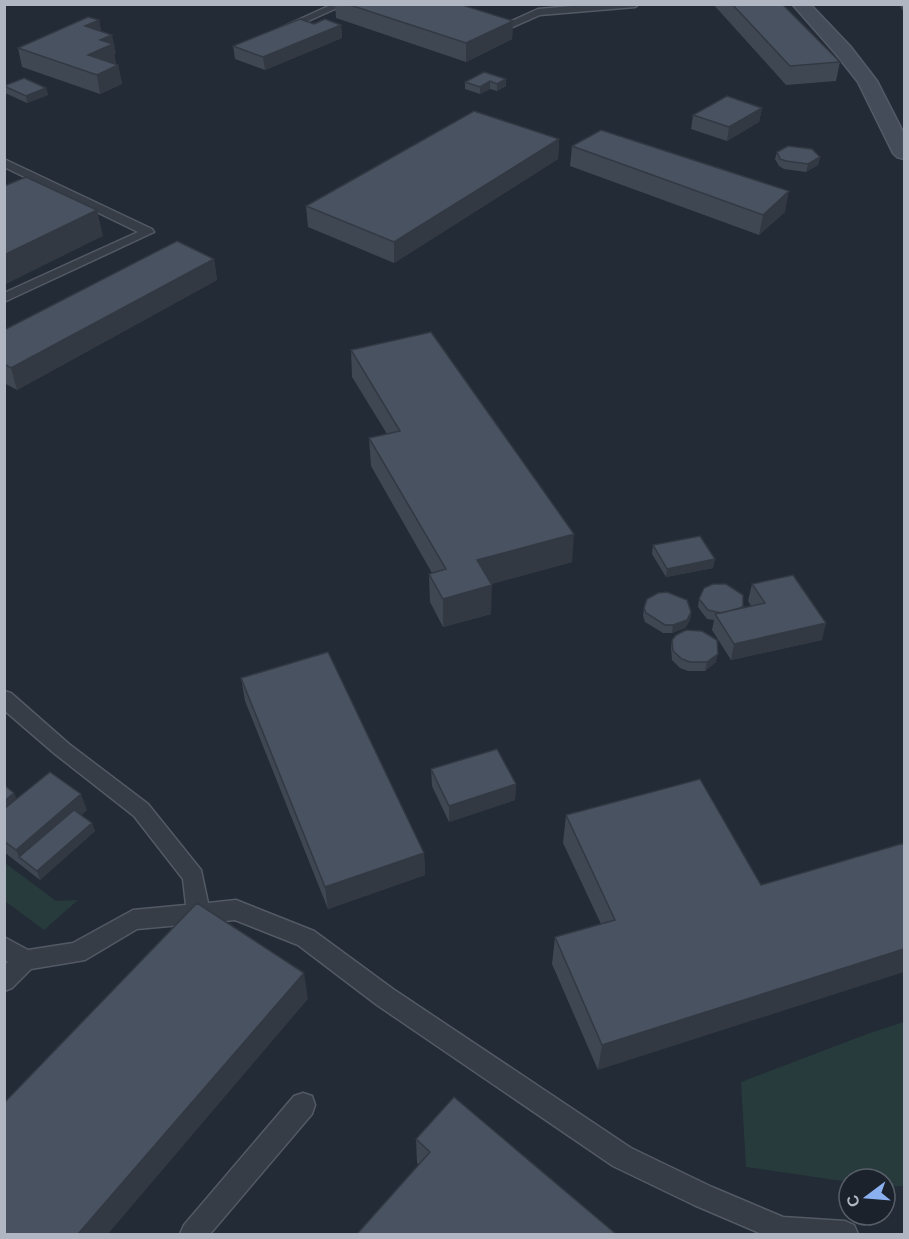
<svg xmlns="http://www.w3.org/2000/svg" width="909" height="1239" font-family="'Work Sans',sans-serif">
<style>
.green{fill:#283b3c}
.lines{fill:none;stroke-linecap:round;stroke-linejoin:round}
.lane-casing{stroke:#535a65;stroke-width:3}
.secondary-casing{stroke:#535a65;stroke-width:3}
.lane{fill:#363d47;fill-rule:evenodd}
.secondary{fill:#444c5a;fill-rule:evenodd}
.wall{fill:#3f4753}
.shaded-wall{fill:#333943}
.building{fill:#495260;stroke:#333943;stroke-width:1.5}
</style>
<rect width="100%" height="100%" fill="#222b36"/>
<path class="green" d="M5,863L56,901L78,900L44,930L5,901Z
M904,1022V1186L885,1187V1179H849V1182L746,1167L741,1082L870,1033Z"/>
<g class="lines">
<defs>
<path id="lane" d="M333,4H346L286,31L278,29Z
M594,4H639L635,7L540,15L506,30L484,22L489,19L505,24L538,9Z
M4,159L152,229L154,232L4,302V293L138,232L4,167Z
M4,691L11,693L69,744L148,804L201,870L208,903L236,900L314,931L393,989L631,1148L712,1187L783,1217L845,1221L854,1225L858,1234H762L694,1205L613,1166L377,1005L298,945L235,920L137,929L85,960L31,969L12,988L4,991V965L8,962L4,959V937L28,950L73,943L133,910L186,905L183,879L134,816L55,754L4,710Z
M303,1093L312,1096L315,1105L312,1114L210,1234H180L184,1225L294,1096Z"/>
<path id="secondary" d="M792,4H810L850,46L877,81L904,134V159L897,157L893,153L858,82L836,54Z"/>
</defs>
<use href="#lane" class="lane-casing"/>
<use href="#secondary" class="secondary-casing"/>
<use href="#lane" class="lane"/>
<use href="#secondary" class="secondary"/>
</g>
<path class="wall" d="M335,4H459L513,21L512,39L466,62L336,18Z
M713,4H782L840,62L836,81L786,85Z
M899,4H904V13Z
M99,20L101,31L116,53L114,54L116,63L115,64L118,65L122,84L100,94L22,67L18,48Z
M314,24L341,25L342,38L265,70L235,59L233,46Z
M484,72L506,86L497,91L490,89L480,94L465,89V82Z
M4,86L46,88L48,95L27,103L5,93Z
M762,108L759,122L727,141L691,129L693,115Z
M559,139L558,159L394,263L308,227L306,206Z
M572,146L785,212L759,235L570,166Z
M777,152L820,157L818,165L806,172L784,169L779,166L775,159Z
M214,259L217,280L17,390L4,383V330Z
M351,350L572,562L491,584V614L443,627L430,602L429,574L432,573L371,466L369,438L387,434L352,377Z
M653,545L715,559L713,568L666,577L652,554Z
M752,584L822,640L731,660L712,630L714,620L707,619L698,607L699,599L743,607L751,606L748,601Z
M644,608L691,612L690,620L685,628L672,633H663L645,622L643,616Z
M672,640L716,662L705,671H688L680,668L672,660L671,648Z
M241,678L424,853L425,875L328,909L245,701Z
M431,769L516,784L515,800L449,822L432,786Z
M700,779L598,1070L552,964L555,937L601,924L563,843L566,815Z
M4,785L17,799L87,810L81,815L95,831L40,880L4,852Z
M416,1139L616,1234L419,1165L417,1163Z"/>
<path class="shaded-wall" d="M99,20L102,39L85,26Z
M513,21L512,39L466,62V43Z
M341,25L342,38L265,70L263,57Z
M112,35L116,53L114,54L116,63L92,74L88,55L100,40Z
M118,65L122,84L100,94L97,75Z
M506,79V86L497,91V84Z
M490,81V89L480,94V87Z
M46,88L48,95L27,103L26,96Z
M762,108L759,122L727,141L729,127Z
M559,139L558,159L394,263V242Z
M820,157L818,165L806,172L808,164Z
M789,191L785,212L759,235L763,215Z
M97,210L103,236L4,285V255Z
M214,259L217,280L17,390L11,368Z
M574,534L572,562L477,588V560Z
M715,559L713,568L666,577L667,569Z
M492,585L491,614L443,627V599Z
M691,612L690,620L685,628L672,633L673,625Z
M826,623L822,640L731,660L734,644Z
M718,654L716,662L705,671L707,662Z
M516,784L515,800L449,822V806Z
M14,793L18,801L4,812V801Z
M81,794L87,810L77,819L19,857L16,850Z
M92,823L95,831L40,880L37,871Z
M424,853L425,875L328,909L325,887Z
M904,949V972L598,1070L602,1045Z
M304,973L308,999L108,1234H78Z"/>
<path class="building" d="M347,4H459L513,21L466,43Z
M732,4H782L840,62L790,66Z
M88,17L99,20L85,26L112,35L100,40L113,44L88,55L118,65L97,75L18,48Z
M300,19L314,24L325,19L341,25L263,57L233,46Z
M484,72L506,79L497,84L490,81L480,87L465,82Z
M24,78L46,88L26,96L4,86Z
M727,96L762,108L729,127L693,115Z
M474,111L559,139L394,242L306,206Z
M601,130L789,191L763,215L572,146Z
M788,146L812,149L820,157L808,164L786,161L780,159L777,152Z
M26,177L97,210L4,255V186Z
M177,241L214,259L11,368L4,364V330Z
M431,332L574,534L477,560L492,585L443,599L429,574L446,569L369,438L400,431L351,350Z
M700,536L715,559L667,569L653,545Z
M793,575L826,623L734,644L715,614L765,603L752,584Z
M713,584H726L743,595V606L740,608L721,613L708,610L699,599L704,588Z
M667,592L687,600L691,612L687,620L673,625H665L646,613L644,608L647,599L658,593Z
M686,630L702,631L717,640L718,654L707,662H690L682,659L673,651L672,640L676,635Z
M328,652L424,853L325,887L241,678Z
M497,749L516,784L449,806L431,769Z
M50,772L81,794L16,850L4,841V809Z
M700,779L761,885L904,843V949L602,1045L555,937L615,920L566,815Z
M4,785L14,793L4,801Z
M74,810L92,823L37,871L19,857Z
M197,903L304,973L78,1234H4V1103Z
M454,1097L616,1234H357L430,1152L416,1139Z"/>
<rect width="909" height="1239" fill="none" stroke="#b0b7c3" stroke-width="12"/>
<g transform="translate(867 1197) rotate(254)"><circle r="28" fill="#1b222c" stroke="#575e68" stroke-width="1.5"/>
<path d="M0-4.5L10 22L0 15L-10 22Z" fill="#8ab0ef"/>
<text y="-9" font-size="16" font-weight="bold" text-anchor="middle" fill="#b0b7c3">С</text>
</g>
</svg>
